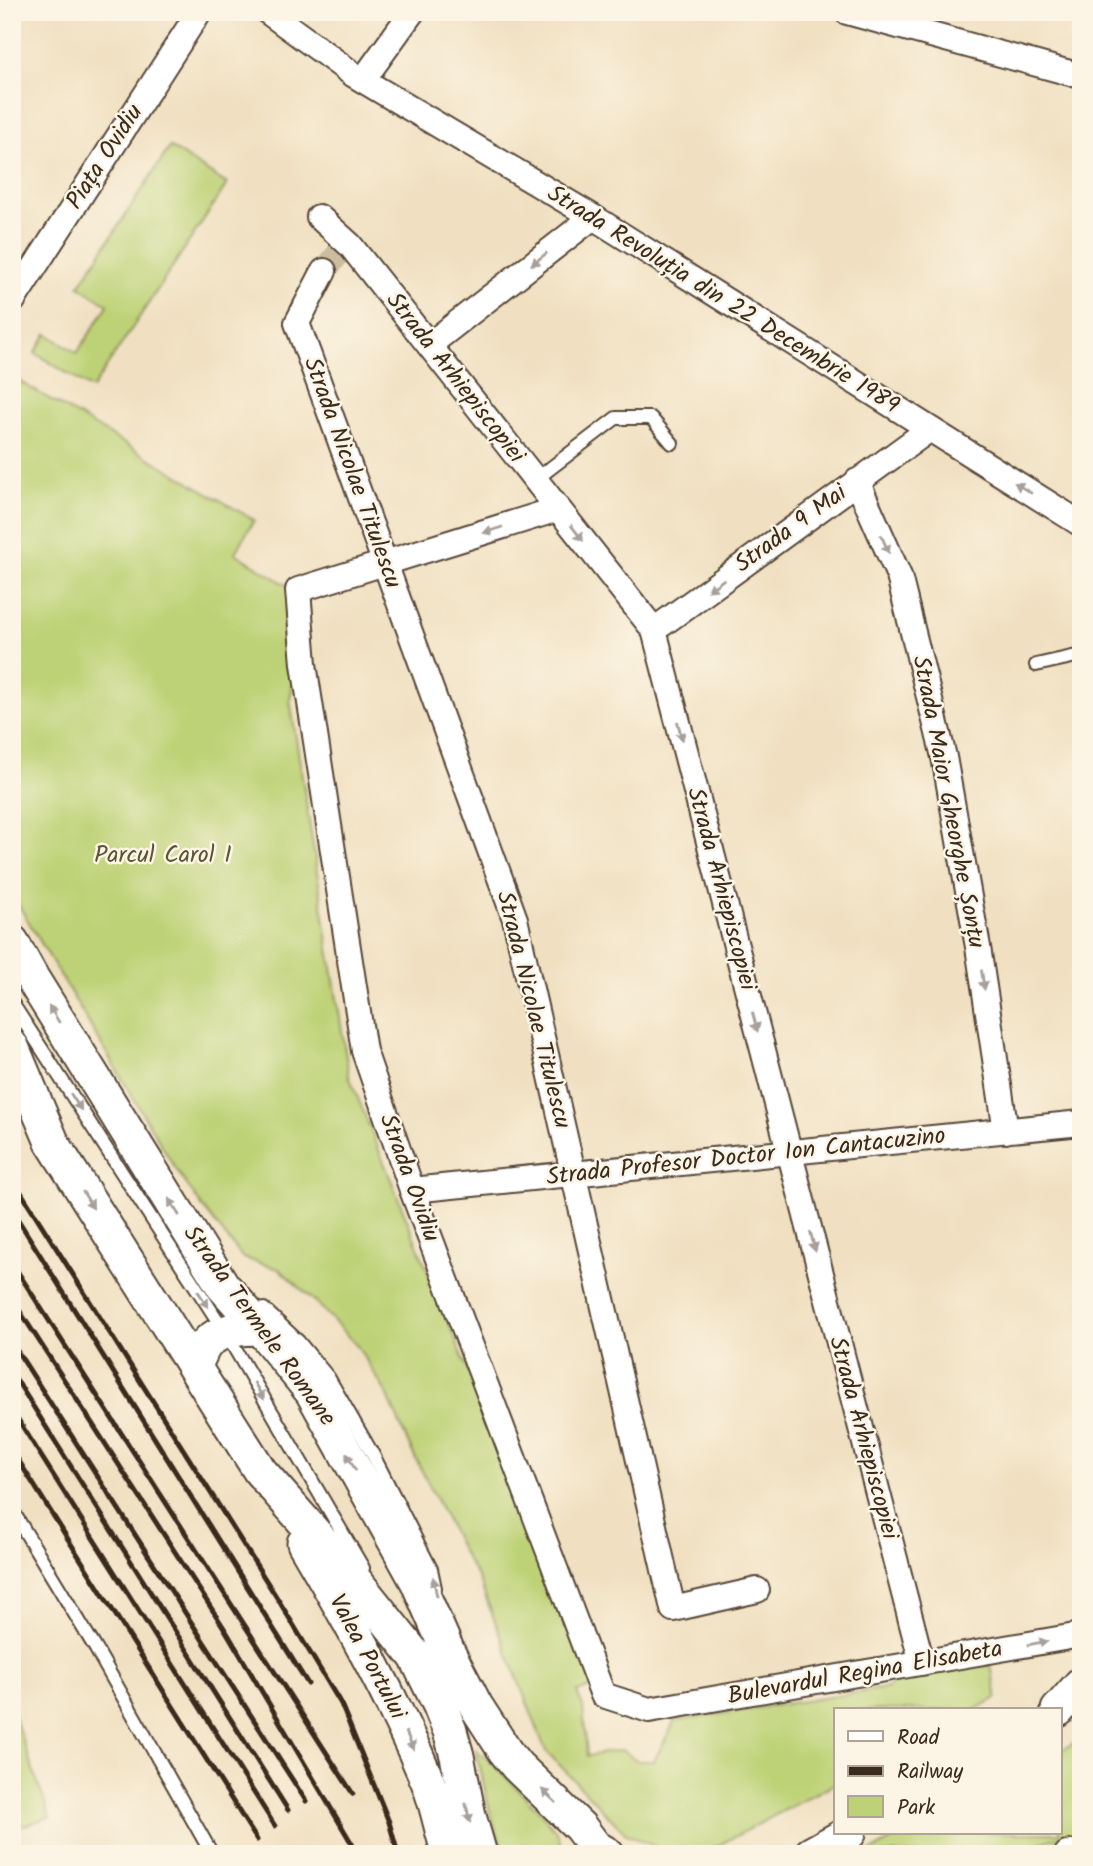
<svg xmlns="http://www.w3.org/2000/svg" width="1093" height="1866" font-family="Kalam,sans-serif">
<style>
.green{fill:#bdd276;stroke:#7c7e4a;stroke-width:2}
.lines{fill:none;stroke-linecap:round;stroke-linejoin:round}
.street-tunnel{stroke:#ccbca0;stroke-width:24;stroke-dasharray:24 12;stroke-linecap:butt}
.lane-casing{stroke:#564536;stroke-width:16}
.street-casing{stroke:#564536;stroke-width:28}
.secondary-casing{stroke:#564536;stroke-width:37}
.lane{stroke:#fff;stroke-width:12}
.street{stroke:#fff;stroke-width:24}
.secondary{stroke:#fff;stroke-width:33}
.rail{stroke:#3b2a1e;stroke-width:5}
.oneway{fill:#a79f9a}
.labels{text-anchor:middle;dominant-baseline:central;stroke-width:5;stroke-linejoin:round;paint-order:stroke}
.street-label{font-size:24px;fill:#3b2a1e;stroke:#fcf5e5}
.park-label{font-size:24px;fill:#5c5434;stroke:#fcf5e5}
</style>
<rect width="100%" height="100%" fill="#fcf5e5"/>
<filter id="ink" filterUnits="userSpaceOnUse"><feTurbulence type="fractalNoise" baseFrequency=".0143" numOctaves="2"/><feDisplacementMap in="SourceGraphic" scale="14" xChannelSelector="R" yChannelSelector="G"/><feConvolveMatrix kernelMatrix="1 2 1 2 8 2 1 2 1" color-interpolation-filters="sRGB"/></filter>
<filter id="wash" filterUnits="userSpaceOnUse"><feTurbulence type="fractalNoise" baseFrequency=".00686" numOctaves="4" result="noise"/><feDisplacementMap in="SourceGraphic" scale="28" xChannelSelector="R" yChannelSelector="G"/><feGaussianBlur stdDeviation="1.57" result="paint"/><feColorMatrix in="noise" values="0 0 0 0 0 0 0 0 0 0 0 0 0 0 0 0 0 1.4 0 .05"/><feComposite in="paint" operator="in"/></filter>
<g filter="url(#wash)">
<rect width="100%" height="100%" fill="#f0e0c1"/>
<path class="green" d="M170,147L227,184L92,389L35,353L47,334L77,353L108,305L79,286Z
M12,377L254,520L235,553L290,587L297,659L290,700L349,1076L595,1686L577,1692L583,1707L587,1756L622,1750L638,1761H654L675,1721L887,1688L907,1671L991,1665L997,1698L974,1710H836V1783L702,1854H691L658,1848L626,1834L546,1751L478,1578L466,1559L410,1447L387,1394L358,1347L318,1304L279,1269L243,1258L203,1208L175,1168L12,894Z
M12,1711L50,1817L12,1829Z
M1081,1739V1833L1049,1840L1017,1854H866L905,1833H1060V1751Z
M476,1750L490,1761L540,1812L557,1832L565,1854H505L489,1808Z"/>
</g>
<g filter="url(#ink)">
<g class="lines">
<path class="street-tunnel" d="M324,271L339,253L350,245"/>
<defs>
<path id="lane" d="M535,480L616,418H651L672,443
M1036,665L1081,655
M12,1003L225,1332L363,1568
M264,1309L298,1341L328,1377L373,1455L431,1569L435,1588
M12,1510L96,1649L212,1854"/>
<path id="street" d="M268,12L354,75L593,217L1081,524
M847,12L1081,76
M363,80L412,12
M319,217L350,245L654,630L922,1663
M324,271L297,323L515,919L673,1609L757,1590
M12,302L199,12
M429,345L593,217
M857,481L899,576L944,757L978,947L1006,1131
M558,509L298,590L304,664L364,1051L412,1190L603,1695L649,1710L1081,1635
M654,630L930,429
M412,1190L1081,1123
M1067,1854L1081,1851"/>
<path id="secondary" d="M12,942L32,978L223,1286L260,1328L312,1392L417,1581L449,1654L476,1706L505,1751L517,1766L580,1827L595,1847L607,1854
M12,1047L52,1142L260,1471L345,1568L416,1657L440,1706L450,1731L457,1756L469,1816L480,1854
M194,1367C198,1360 201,1351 205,1345C218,1329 242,1328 260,1328
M304,1543C350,1621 393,1698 428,1782C437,1805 441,1830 449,1854
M1058,1710L1081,1684
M811,1854L849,1833"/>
</defs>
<use href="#lane" class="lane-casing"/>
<use href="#street" class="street-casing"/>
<use href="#secondary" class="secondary-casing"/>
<use href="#lane" class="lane"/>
<use href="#street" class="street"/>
<use href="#secondary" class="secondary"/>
<path class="rail" d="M12,1178L279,1601L341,1704L389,1822L398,1854
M12,1210L308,1684
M12,1263L353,1794
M12,1299L226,1631L358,1854
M12,1343L306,1801
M12,1373L288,1810
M12,1410L275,1826
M12,1450L257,1840"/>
</g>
<defs><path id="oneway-solid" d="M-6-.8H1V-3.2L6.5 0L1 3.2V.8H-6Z" transform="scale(1.75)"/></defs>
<g class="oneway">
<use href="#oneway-solid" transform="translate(539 259) rotate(142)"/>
<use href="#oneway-solid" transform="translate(1023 488) rotate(-148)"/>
<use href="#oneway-solid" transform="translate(493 530) rotate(162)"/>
<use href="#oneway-solid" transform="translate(577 533) rotate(52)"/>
<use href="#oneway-solid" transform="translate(885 544) rotate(66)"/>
<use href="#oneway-solid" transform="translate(716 585) rotate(144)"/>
<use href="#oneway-solid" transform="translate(680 731) rotate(75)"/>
<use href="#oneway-solid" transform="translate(983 980) rotate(81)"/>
<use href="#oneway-solid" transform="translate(54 1014) rotate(-122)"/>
<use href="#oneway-solid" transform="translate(755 1022) rotate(75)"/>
<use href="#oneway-solid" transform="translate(76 1102) rotate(57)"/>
<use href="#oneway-solid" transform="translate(88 1200) rotate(58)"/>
<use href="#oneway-solid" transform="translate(174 1207) rotate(-122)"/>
<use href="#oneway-solid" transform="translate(813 1242) rotate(75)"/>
<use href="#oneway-solid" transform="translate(203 1299) rotate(57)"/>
<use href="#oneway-solid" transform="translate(259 1391) rotate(60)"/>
<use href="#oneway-solid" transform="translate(351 1462) rotate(-119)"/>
<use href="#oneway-solid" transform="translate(435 1587) rotate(-102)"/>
<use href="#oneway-solid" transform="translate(1038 1643) rotate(-10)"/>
<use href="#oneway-solid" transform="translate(410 1741) rotate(66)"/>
<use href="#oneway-solid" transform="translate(549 1796) rotate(-137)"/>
<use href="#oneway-solid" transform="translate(468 1813) rotate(77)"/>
</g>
</g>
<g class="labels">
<g class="street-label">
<text transform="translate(105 157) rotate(-57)">Piața Ovidiu</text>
<text transform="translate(723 300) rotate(32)">Strada Revoluția din 22 Decembrie 1989</text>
<text transform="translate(455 378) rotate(52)">Strada Arhiepiscopiei</text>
<text transform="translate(352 473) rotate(70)">Strada Nicolae Titulescu</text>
<text transform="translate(791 529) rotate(-36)">Strada 9 Mai</text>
<text transform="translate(948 802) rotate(79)">Strada Maior Gheorghe Șonțu</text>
<text transform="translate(721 889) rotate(75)">Strada Arhiepiscopiei</text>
<text transform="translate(533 1010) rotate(76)">Strada Nicolae Titulescu</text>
<text transform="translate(746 1157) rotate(-6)">Strada Profesor Doctor Ion Cantacuzino</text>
<text transform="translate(409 1178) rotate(70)">Strada Ovidiu</text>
<text transform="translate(259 1326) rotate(54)">Strada Termele Romane</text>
<text transform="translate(863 1438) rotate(75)">Strada Arhiepiscopiei</text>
<text transform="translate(367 1657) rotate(62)">Valea Portului</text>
<text transform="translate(865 1673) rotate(-10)">Bulevardul Regina Elisabeta</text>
</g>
<g class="park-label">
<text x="163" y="855">Parcul Carol I</text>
</g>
</g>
<rect width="1093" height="1866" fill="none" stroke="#fcf5e5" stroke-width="42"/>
<rect x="834" y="1708" width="228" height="126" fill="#fcf5e5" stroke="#afa495" stroke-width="2"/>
<rect x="848" y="1731" width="35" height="10" fill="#ffffff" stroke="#afa495" stroke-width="2"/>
<text x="897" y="1744" font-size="21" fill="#3b2a1e">Road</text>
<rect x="848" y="1766" width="35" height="10" fill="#3b2a1e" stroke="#afa495" stroke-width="2"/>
<text x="897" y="1778" font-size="21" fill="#3b2a1e">Railway</text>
<rect x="848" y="1796" width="35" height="21" fill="#bdd276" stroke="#afa495" stroke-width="2"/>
<text x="897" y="1814" font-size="21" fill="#3b2a1e">Park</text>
</svg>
